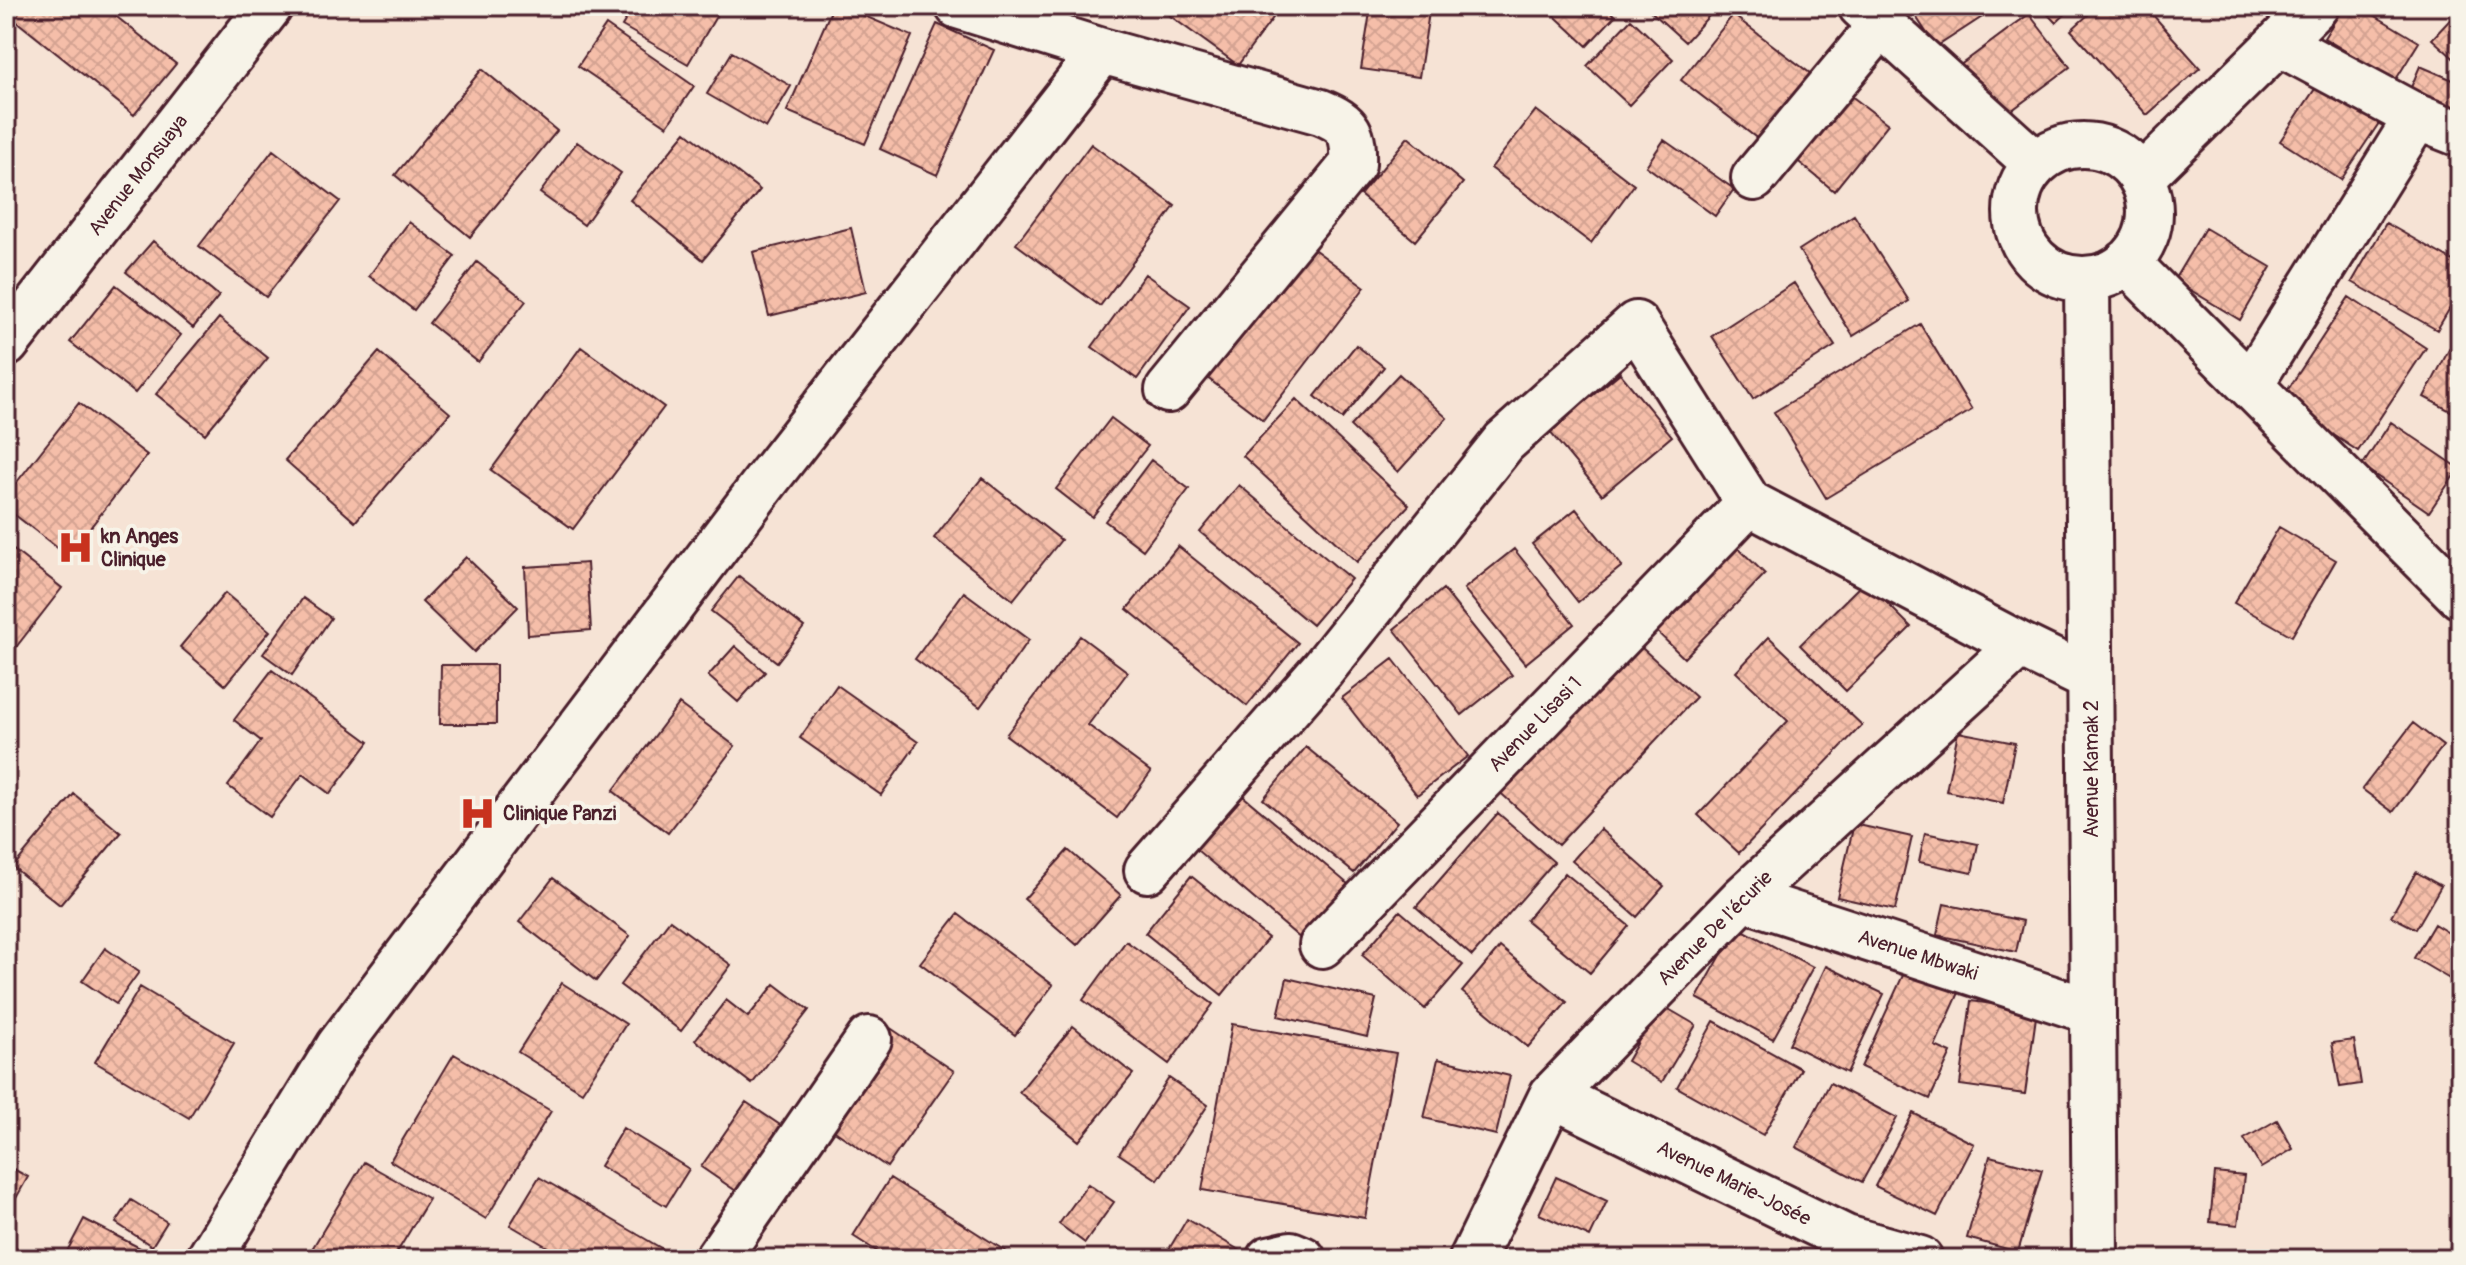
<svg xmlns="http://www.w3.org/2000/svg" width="2466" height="1265" font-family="Pangolin,sans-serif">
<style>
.building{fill:url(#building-cross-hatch);stroke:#4a1f2b;stroke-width:2}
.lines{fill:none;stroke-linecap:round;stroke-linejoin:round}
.minor-casing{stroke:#4a1f2b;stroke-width:50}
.minor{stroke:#f7f3e8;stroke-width:44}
.labels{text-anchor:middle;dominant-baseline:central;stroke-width:8;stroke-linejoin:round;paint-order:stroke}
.street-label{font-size:20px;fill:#4a1f2b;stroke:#f7f3e8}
.poi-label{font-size:20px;font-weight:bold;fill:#4a1f2b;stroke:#f7f3e8;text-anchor:start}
</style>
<defs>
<pattern id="building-cross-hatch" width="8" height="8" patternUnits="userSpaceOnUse" patternTransform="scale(2)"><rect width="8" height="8" fill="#f5bea9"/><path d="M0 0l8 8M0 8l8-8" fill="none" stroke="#d4a392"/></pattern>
</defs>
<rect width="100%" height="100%" fill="#f6e3d5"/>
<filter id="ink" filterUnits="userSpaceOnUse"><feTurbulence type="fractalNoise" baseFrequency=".0125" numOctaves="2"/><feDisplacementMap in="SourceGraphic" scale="16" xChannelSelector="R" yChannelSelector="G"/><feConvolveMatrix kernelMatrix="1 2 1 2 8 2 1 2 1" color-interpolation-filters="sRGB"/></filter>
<g filter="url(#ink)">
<path class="building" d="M6,6H103L176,64L134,115L6,13Z
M634,6H707L718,13L688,64L622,26Z
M833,6H841L912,36L865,144L787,111Z
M1165,6H1271L1278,11L1238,65L1162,10Z
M1371,6H1430L1419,77L1361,69Z
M1544,6H1604L1615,16L1587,46Z
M1645,6H1718L1685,42Z
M1909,6H1999L1936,47Z
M2040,6H2074L2056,23Z
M2098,6H2145L2200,68L2147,115L2071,30Z
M2344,6H2359L2419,42L2395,81L2324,38Z
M2460,9V64L2432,39Z
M2029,14L2070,67L2000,119L1959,66Z
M1733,15L1819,80L1767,146L1681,80Z
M1631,19L1673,59L1629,105L1587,66Z
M937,24L994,50L937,175L880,149Z
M606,25L694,86L667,126L578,66Z
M732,52L791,86L766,128L707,94Z
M2420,66L2460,83V114L2409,92Z
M482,69L557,131L470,237L395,175Z
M2323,77L2383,117L2341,180L2280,141Z
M1846,92L1888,124L1834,191L1793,157Z
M1536,110L1634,185L1591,243L1491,168Z
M686,132L760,190L703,260L630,200Z
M1408,137L1463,183L1415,241L1360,195Z
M1664,140L1734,189L1715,216L1646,166Z
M577,142L621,173L584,225L540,193Z
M1091,144L1175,206L1100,306L1016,244Z
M273,150L340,201L266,297L199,246Z
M1854,215L1909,301L1853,336L1799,250Z
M409,222L455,256L414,310L369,276Z
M2386,223L2460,265V291L2437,330L2352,282Z
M851,228L866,292L769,316L753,252Z
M2205,228L2271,267L2240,320L2174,280Z
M153,241L219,296L193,328L126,272Z
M1307,244L1365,287L1263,420L1206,377Z
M477,262L526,301L478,362L429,323Z
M1145,274L1190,306L1137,379L1092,347Z
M1794,283L1835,346L1753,399L1712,336Z
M116,285L181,335L135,393L70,342Z
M2349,297L2426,348L2358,451L2281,400Z
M219,318L268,358L205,434L156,394Z
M1920,324L1972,410L1826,498L1774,412Z
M2454,340L2460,343V416L2424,397Z
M1356,345L1384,367L1342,419L1315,396Z
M581,347L664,407L573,529L491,470Z
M379,352L450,413L355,522L285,460Z
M1620,373L1672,436L1602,495L1549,431Z
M1399,374L1447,418L1398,472L1350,426Z
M1296,399L1409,505L1357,562L1243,456Z
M79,403L147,455L68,556L6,508V496Z
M1111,418L1148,446L1092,517L1056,489Z
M2391,422L2459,468L2429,512L2362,466Z
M1151,460L1189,489L1143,550L1105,521Z
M982,478L1061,540L1013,600L934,538Z
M1239,485L1351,579L1312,625L1200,532Z
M1576,509L1622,566L1578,602L1532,544Z
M2279,527L2336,560L2292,636L2234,603Z
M1729,539L1765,574L1684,658L1648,623Z
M6,544L62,588L6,660Z
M1178,546L1298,643L1247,706L1127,609Z
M1514,549L1574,624L1525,664L1464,589Z
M466,557L518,607L474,652L422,602Z
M587,563L591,630L528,635L525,567Z
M739,576L804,627L777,662L711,611Z
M1865,581L1911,627L1846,691L1800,645Z
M1443,589L1512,675L1462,715L1394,629Z
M964,592L1029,640L980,707L915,659Z
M225,593L270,631L225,685L180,647Z
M303,598L331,618L292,675L263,654Z
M1080,636L1128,672L1088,725L1151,772L1117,818L1006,735Z
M1769,637L1862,725L1739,853L1698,815L1788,721L1736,672Z
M1631,638L1696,697L1558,845L1494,787Z
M735,646L765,672L738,702L708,676Z
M1393,659L1468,756L1417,795L1342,698Z
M441,665H496V724H440Z
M272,670L369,742L330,794L303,774L270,817L228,786L261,741L234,720Z
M837,685L918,742L881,795L800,738Z
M679,704L735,746L668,833L613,791Z
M2413,723L2443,746L2393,812L2362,789Z
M1958,732L2015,743L2003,803L1946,791Z
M1306,747L1397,822L1354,873L1263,799Z
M1237,791L1348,884L1301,939L1191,845Z
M74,794L121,833L60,905L13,867Z
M1498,813L1554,862L1472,956L1416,907Z
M1854,824L1912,837L1895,910L1837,897Z
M1600,829L1664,886L1637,917L1572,861Z
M1925,833L1978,844L1972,873L1919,862Z
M1068,850L1121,895L1077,945L1024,899Z
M2416,872L2441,886L2416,929L2391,916Z
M1565,873L1629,926L1590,973L1526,920Z
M1191,876L1268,938L1222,995L1145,933Z
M553,878L630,936L596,981L519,922Z
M1944,904L2023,921L2016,952L1937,935Z
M1400,911L1463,965L1425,1009L1362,955Z
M958,914L1053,985L1015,1035L920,963Z
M670,920L731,965L681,1031L620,985Z
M2434,924L2460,940V970L2453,981L2414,958Z
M1737,927L1813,967L1773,1039L1697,998Z
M1126,941L1213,1004L1169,1064L1083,1000Z
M1500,947L1567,1002L1528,1047L1462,992Z
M105,948L139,972L116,1004L82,981Z
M1909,962L1962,986L1935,1046L1951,1053L1930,1099L1861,1067Z
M1826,966L1884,994L1847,1073L1789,1044Z
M1287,978L1376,999L1367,1037L1278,1016Z
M562,983L626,1024L582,1092L518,1052Z
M775,984L809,1010L752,1084L695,1040L726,1000L748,1017Z
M140,987L234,1043L189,1118L95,1062Z
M2460,997V1023L2450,1019Z
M1971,1001L2037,1010L2025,1094L1960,1085Z
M1660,1004L1696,1025L1662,1082L1627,1061Z
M1714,1021L1801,1069L1763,1135L1677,1087Z
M1232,1024L1396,1053L1365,1218L1202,1190Z
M1073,1026L1133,1074L1079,1141L1019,1092Z
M889,1027L954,1071L887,1167L823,1123Z
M2354,1040L2361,1084L2340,1087L2332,1043Z
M454,1054L551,1111L486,1219L390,1161Z
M1438,1059L1510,1076L1496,1135L1424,1118Z
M1169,1078L1208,1105L1158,1180L1119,1154Z
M1830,1083L1897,1118L1862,1182L1796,1147Z
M746,1102L789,1131L745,1197L701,1167Z
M1913,1113L1974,1144L1937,1216L1875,1186Z
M2277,1120L2293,1149L2261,1168L2244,1139Z
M623,1128L689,1169L666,1206L600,1166Z
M1990,1156L2042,1170L2018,1252L1967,1238Z
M364,1162L429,1199L393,1259H306Z
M6,1165L28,1177L6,1216Z
M2215,1173L2244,1176L2238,1225L2210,1222Z
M539,1177L661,1248L655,1259H568L510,1225Z
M1556,1177L1607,1201L1590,1237L1539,1214Z
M890,1178L1018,1259H889L853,1236Z
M1088,1184L1114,1202L1085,1243L1059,1224Z
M131,1200L167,1222L152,1246L116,1223Z
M84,1219L140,1248L134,1259H63Z
M1187,1219L1249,1256L1248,1259H1163Z"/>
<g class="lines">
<defs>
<path id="minor" d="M958,6L1102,51L1321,112C1350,124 1354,133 1353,164L1168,390
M1861,6L2036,164
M2279,43L2417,117L2460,134
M2016 212a67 67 0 1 1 134 0a67 67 0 1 1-134 0Z
M1754,178L1881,25
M2141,178L2316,6
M2127,262L2460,596
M2087,279L2095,1259
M6,344L270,6
M2250,385L2417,117
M1147,870L1322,670L1504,442L1636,324L1749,503L2020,645L2090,679
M1743,898L2093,1012
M1322,945L1749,503
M1552,1095L1846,1238L1920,1259
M209,1259L339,1046L766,481L1102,51
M717,1259L869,1039
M1269,1259L1291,1254L1303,1259
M1472,1259L1552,1095L1743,898L2020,645"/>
</defs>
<use href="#minor" class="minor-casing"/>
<use href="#minor" class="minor"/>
</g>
</g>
<defs>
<symbol id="hospital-bare" viewBox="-9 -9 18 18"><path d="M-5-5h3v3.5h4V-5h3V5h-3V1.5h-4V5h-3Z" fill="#c8321e" stroke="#f7f3e8" stroke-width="2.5" paint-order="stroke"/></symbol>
</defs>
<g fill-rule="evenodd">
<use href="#hospital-bare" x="50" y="522" width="51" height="51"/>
<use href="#hospital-bare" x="452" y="788" width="51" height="51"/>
</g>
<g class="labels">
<g class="street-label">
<text transform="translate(138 175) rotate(-52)">Avenue Monsuaya</text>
<text transform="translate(1535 724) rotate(-46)">Avenue Lisasi 1</text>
<text transform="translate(2091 769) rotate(-90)">Avenue Kamak 2</text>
<text transform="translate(1715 928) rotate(-45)">Avenue De l'écurie</text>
<text transform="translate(1918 955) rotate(18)">Avenue Mbwaki</text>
<text transform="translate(1734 1183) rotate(26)">Avenue Marie-Josée</text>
</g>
<g class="poi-label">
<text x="101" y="536">kn Anges<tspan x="101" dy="23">Clinique</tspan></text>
<text x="503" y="813">Clinique Panzi</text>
</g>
</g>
<rect width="2466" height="1265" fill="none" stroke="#f7f3e8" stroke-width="32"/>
<rect x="16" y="16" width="2434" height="1233" fill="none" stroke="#4a1f2b" stroke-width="3" filter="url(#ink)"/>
</svg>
